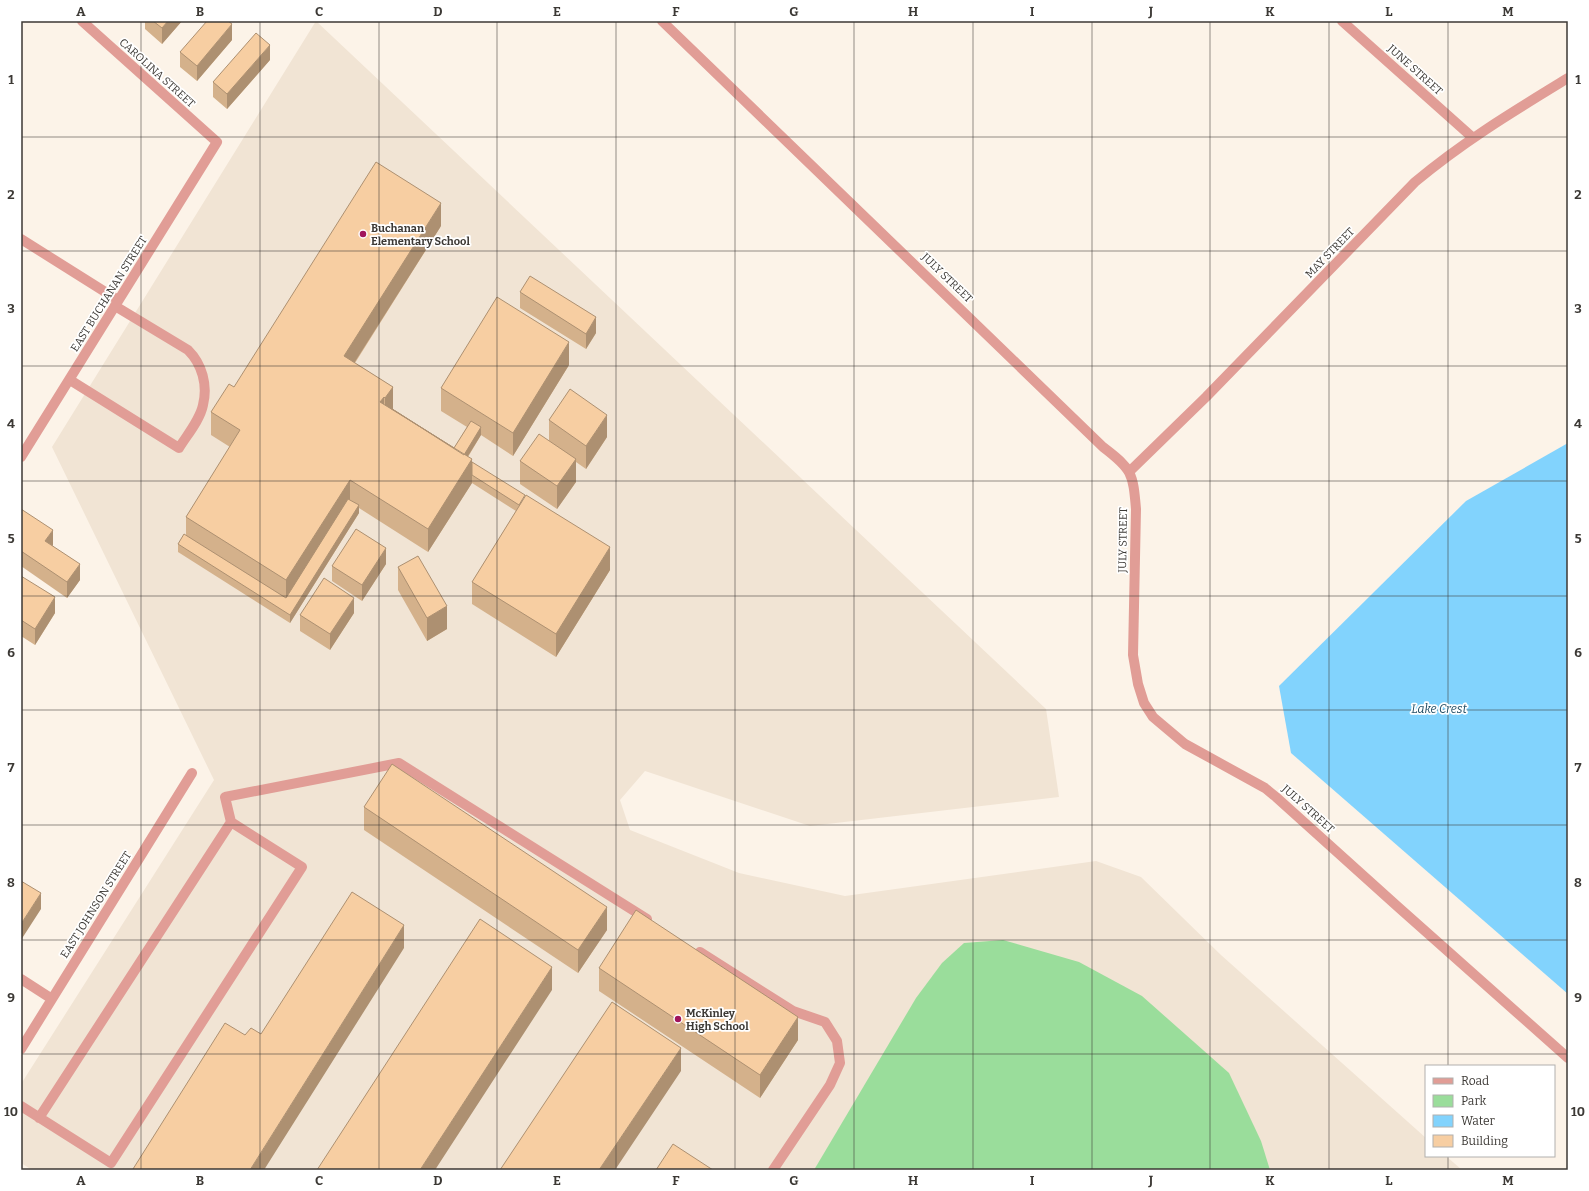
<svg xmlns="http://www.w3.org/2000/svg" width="1589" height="1191" font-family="Bitter,serif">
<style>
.built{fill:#f1e4d4}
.green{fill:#9add9b}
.water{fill:#82d3fd}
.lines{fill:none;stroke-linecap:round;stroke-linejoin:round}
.service{stroke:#e19d96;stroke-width:10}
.minor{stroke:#e19d96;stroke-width:10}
.wall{fill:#d4b18b}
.shaded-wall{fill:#ad9071}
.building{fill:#f7cea2;stroke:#ad9071}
.grid{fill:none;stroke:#3c3935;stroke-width:1;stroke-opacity:0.55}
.poi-dot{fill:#a1145c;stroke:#fff;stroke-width:1.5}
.labels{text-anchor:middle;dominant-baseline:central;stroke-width:3.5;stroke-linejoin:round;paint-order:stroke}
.street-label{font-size:11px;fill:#3c3935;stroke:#fff}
.poi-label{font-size:11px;font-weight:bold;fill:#3c3935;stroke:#fff;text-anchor:start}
.water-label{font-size:12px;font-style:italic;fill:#1f4b62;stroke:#fff}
.neatline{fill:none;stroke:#3c3935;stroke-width:1.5}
.grid-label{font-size:13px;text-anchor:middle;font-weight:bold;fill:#3c3935}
</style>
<rect width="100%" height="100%" fill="#fcf3e8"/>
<path class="built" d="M316,21L1046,709L1059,797L810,826L645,771L620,800L630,830L739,873L845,896L1096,861L1141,877L1221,955L1426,1138V1156H1446L1462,1170H32L21,1163V1084L214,780L52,447Z"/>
<path class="green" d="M1003,940L1079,962L1142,996L1229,1073L1261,1141L1270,1170H814L916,998L942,963L964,943Z"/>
<path class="water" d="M1568,443V994L1291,753L1279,686L1466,501Z"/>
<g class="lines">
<path class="service" d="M70,380L179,448C187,435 200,420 203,405C208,385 202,364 188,350L115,306
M231,822L225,797L399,763L647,919
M700,952L793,1011L825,1022L837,1041L840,1063L830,1085L773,1170
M21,1106L111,1163L302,867L231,822L39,1118"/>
<path class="minor" d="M662,21L1103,447C1132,469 1133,473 1136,509L1133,655L1138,684L1144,703L1153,717L1185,744L1265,788L1276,797L1397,906L1568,1058
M1342,21L1472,137
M21,239L118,300
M21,457L217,142L82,21
M1130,471L1206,397L1415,182C1464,141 1514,111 1568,78
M21,979L52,999
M21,1049L192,773"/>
</g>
<path class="wall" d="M145,21H182L162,44L145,29Z
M232,40L197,81L180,67V52Z
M270,60L227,109L213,97V82Z
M441,226L355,363L393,387V409L454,448L467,427L441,411V388L569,365L513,456L481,435L468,457L472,462L610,570L556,657L472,604V582L516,511L472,483L428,552L359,508V513L290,623L178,552V544L186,535V517L230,447L211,435V412L234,387Z
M520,292L596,333L586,349L520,308Z
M549,420L607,437L586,469L576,462V482L557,509L520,484V461L549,441Z
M21,509L53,546L80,580L67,598L21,566Z
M386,564L362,601L332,581V566Z
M398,567L447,629L427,641L398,590Z
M21,576L55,613L35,645L21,636Z
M354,613L330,650L300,631V615Z
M364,807L607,930L578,973L364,830Z
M599,968L798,1040L760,1098L599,991Z"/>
<path class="shaded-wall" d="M168,21H182L162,44V28Z
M232,24V40L197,81V66Z
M270,45V60L227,109V94Z
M441,203V226L344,379V356Z
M596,317V333L586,349V334Z
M569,342V365L513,456V433Z
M393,387V410L385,420V398Z
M384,397V419L380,402Z
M607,415V437L586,469V446Z
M481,427V435L463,464V456Z
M472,459V483L428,552V529Z
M576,459V482L557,509V486Z
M350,480V503L286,603V580Z
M359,505V513L290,623V615Z
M53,530V546L45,541Z
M610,547V570L556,657V634Z
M386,548V564L362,601V585Z
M80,564V580L67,598V582Z
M55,597V613L35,645V629Z
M354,598V613L330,650V634Z
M447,606V629L427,641V618Z
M41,893V909L21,940V924Z
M607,907V930L578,973V950Z
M404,925V948L264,1170H250Z
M552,967V990L435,1170H420Z
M798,1017V1040L760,1098V1075Z
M681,1048V1071L615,1170H599Z"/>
<path class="building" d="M153,21H168L162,28Z
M207,21H228L232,24L197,66L180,52Z
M256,33L270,45L227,94L213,82Z
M376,162L441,203L344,356L393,387L385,398L384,397L380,402L472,459L428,529L350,480L286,580L186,517L240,430L211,412L229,384L234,387Z
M530,276L596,317L586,334L520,292Z
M497,297L569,342L513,433L441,388Z
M570,389L607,415L586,446L549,420Z
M389,407L454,448L471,421L481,427L464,455Z
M539,434L576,459L557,486L520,461Z
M472,462L525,495L519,505L472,475Z
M526,495L610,547L556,634L472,582Z
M348,499L359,505L290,615L178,544L184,534L286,598Z
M21,509L53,530L45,541L80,564L67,582L21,551Z
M356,529L386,548L362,585L332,566Z
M418,556L447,606L427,618L398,567Z
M21,576L55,597L35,629L21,620Z
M324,578L354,598L330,634L300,615Z
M392,764L607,907L578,950L364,807Z
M21,881L41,893L21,924Z
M352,892L404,925L250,1170H135L133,1169L225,1023L245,1035L251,1028L261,1034Z
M636,910L798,1017L760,1075L599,968Z
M480,919L552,967L420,1170H317Z
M612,1002L681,1048L599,1170H500Z
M673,1144L713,1170H656Z"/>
<path class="grid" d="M141,21V1170M260,21V1170M379,21V1170M497,21V1170M616,21V1170M735,21V1170M854,21V1170M973,21V1170M1092,21V1170M1210,21V1170M1329,21V1170M1448,21V1066M21,137H1568M21,251H1568M21,366H1568M21,481H1568M21,596H1568M21,710H1568M21,825H1568M21,940H1568M21,1054H1568M1448,1156V1170"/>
<g class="poi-dot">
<circle cx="363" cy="234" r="4"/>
<circle cx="678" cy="1019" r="4"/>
</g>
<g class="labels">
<g class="street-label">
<text transform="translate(1415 70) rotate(42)">JUNE STREET</text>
<text transform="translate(157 73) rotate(42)">CAROLINA STREET</text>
<text transform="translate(1330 253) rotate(-46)">MAY STREET</text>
<text transform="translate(947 278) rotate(44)">JULY STREET</text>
<text transform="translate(109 294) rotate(-58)">EAST BUCHANAN STREET</text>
<text transform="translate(1123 540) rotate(-89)">JULY STREET</text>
<text transform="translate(1308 809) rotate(42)">JULY STREET</text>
<text transform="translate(96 905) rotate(-58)">EAST JOHNSON STREET</text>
</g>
<g class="poi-label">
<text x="371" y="228">Buchanan<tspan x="371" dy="13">Elementary School</tspan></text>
<text x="686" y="1013">McKinley<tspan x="686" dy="13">High School</tspan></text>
</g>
<g class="water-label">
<text x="1439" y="709">Lake Crest</text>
</g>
</g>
<rect width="1589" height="1191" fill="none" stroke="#ffffff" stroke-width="44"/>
<rect x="1425" y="1065" width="130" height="92" fill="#ffffff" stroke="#b1b0ae"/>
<rect x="1433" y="1078" width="20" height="6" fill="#e19d96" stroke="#b1b0ae"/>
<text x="1461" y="1085" font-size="12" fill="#3c3935">Road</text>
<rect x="1433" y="1095" width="20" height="12" fill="#9add9b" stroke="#b1b0ae"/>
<text x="1461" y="1105" font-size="12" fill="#3c3935">Park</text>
<rect x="1433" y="1115" width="20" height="12" fill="#82d3fd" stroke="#b1b0ae"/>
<text x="1461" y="1125" font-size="12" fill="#3c3935">Water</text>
<rect x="1433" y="1135" width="20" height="12" fill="#f7cea2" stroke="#b1b0ae"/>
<text x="1461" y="1145" font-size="12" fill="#3c3935">Building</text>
<rect x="22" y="22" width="1545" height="1147" class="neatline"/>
<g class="grid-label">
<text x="81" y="16">A</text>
<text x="200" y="16">B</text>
<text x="319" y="16">C</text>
<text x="438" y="16">D</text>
<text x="557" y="16">E</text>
<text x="676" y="16">F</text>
<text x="794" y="16">G</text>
<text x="913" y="16">H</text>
<text x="1032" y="16">I</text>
<text x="1151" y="16">J</text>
<text x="1270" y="16">K</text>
<text x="1389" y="16">L</text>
<text x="1508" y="16">M</text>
<text x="11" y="84">1</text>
<text x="1578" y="84">1</text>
<text x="11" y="199">2</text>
<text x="1578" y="199">2</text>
<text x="11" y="313">3</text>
<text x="1578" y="313">3</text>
<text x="11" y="428">4</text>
<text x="1578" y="428">4</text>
<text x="11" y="543">5</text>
<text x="1578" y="543">5</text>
<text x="11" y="657">6</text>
<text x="1578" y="657">6</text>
<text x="11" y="772">7</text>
<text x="1578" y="772">7</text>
<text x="11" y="887">8</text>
<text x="1578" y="887">8</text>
<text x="11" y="1002">9</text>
<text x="1578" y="1002">9</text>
<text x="11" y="1116">10</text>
<text x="1578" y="1116">10</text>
<text x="81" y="1185">A</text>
<text x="200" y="1185">B</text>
<text x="319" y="1185">C</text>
<text x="438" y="1185">D</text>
<text x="557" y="1185">E</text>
<text x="676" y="1185">F</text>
<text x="794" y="1185">G</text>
<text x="913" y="1185">H</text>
<text x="1032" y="1185">I</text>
<text x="1151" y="1185">J</text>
<text x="1270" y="1185">K</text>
<text x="1389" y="1185">L</text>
<text x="1508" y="1185">M</text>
</g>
</svg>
